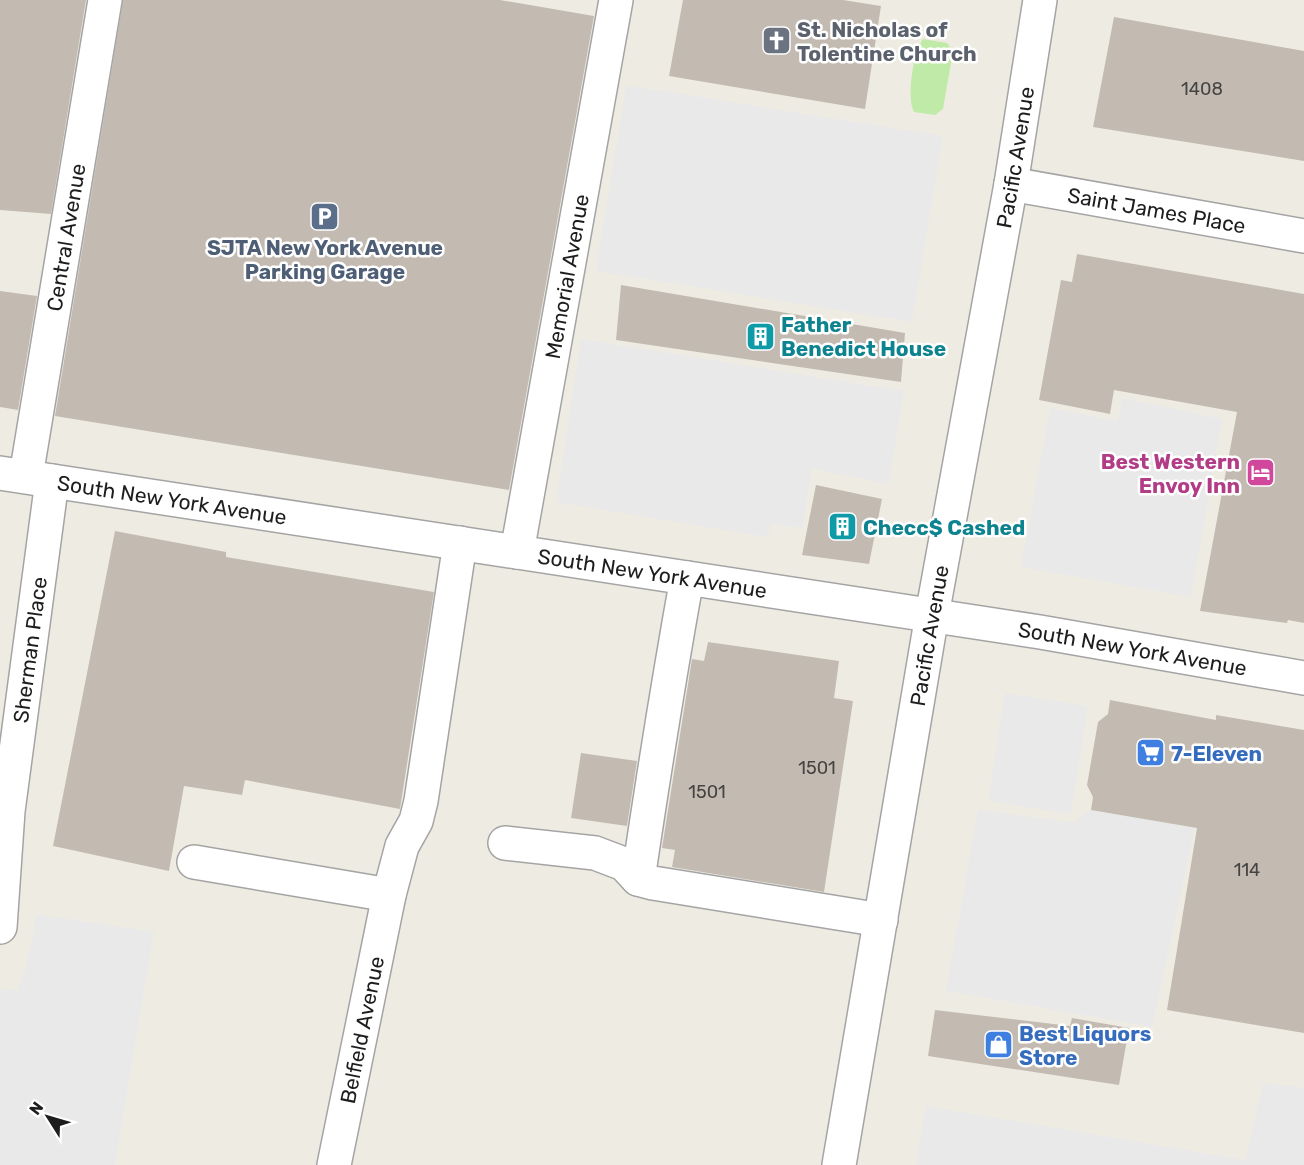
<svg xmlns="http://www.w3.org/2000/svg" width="1304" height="1165" font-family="Rubik,sans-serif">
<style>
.grass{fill:#c0eaa7}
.parking{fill:#e9e9e9}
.building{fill:#c3bbb2}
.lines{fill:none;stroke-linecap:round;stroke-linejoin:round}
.minor-casing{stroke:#a4a4a4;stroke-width:36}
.minor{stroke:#fff;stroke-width:33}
.labels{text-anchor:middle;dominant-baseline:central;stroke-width:5;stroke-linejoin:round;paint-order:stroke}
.number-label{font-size:18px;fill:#464442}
.worship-label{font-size:21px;font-weight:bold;fill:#5b616d;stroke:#fff;text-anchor:start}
.street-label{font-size:21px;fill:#1d1d1d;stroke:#fff}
.service-label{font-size:21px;font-weight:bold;fill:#4e5e75;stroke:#fff}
.culture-label{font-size:21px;font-weight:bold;fill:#0d838f;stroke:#fff;text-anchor:start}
.hotel-label{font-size:21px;font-weight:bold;fill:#b23c85;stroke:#fff;text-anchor:end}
.shop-label{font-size:21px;font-weight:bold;fill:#366cbe;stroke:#fff;text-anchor:start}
</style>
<rect width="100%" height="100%" fill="#eeece2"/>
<path class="grass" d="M923,39L947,43L953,51L943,109L935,115L914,112C906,97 913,53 923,39Z"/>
<path class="parking" d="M626,85L943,136L912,322L596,271Z
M581,339L904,391L889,484L812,469L802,528L772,524L767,537L556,502Z
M1122,398L1222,419L1191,597L1021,567L1050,408L1118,421Z
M1005,693L1088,706L1071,814L988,801Z
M978,810L1073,822L1091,810L1195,827L1152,1027L946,991Z
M37,914L154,932L115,1165H0V988L17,990L25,972Z
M1263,1083L1304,1088V1165H916L926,1106L1245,1160Z"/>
<path class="building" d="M0,0H86L51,214L0,210Z
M123,0H500L594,16L509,490L55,416Z
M683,0H843L881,6L865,109L669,76Z
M1114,17L1304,51V161L1093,127Z
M1077,254L1304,294V623L1288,620L1287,623L1200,611L1237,412L1114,390L1110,414L1039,400L1061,280L1072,282Z
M621,285L905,333L901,382L616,340Z
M0,291L37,296L18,410L0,407Z
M816,485L882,499L869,564L802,555Z
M115,531L226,552V557L434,592L400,809L245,780L242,795L184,786L169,871L53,846Z
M708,642L839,661L834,698L853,701L824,892L672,867L675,850L662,848L692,659L704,661Z
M1110,700L1216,720V715L1304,730V1033L1167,1010L1197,828L1091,810L1093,797L1087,785L1098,722L1108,714Z
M581,753L637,761L627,826L571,818Z
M935,1010L1070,1026L1072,1018L1129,1028L1119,1085L928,1056Z"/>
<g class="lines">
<defs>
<g id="minor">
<path id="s1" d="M1011,184L1304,236"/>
<path id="s2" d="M0,473L1040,632L1304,678"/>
<path id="s3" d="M26,476L105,0"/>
<path id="s4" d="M517,552L616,0"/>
<path d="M505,843L595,853L624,864L638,879L653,883L881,920"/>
<path d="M194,862L389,895"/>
<path d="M638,879C653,778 669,678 687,578"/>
<path id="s5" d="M0,927L8,811L52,481"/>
<path id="s6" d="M334,1165L389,895L402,846L416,821L421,801L460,543"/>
<path id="s7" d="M839,1165L932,615L1011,184L1040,0"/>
</g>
</defs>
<use href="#minor" class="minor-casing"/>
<use href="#minor" class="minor"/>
</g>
<defs>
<symbol id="church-square" viewBox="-11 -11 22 22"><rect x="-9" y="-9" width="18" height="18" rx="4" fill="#6b7280" stroke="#fff"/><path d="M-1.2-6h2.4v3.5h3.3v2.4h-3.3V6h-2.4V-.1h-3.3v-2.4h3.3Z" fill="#fff"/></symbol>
<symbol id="parking-square" viewBox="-11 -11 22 22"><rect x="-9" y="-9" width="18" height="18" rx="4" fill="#5c6f8a" stroke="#fff"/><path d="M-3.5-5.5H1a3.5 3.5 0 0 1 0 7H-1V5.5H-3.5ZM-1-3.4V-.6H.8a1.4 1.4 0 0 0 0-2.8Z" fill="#fff"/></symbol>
<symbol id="building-square" viewBox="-11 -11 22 22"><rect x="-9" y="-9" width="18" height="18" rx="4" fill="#0f9aa8" stroke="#fff"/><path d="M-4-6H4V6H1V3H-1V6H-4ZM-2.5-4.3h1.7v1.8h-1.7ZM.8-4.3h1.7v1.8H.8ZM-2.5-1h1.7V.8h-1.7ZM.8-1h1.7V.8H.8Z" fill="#fff"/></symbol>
<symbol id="hotel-square" viewBox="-11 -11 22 22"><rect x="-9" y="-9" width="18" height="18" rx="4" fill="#d1479c" stroke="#fff"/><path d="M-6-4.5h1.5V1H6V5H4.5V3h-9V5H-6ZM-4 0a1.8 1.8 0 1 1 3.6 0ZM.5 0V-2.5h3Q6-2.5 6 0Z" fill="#fff"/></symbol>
<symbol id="supermarket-square" viewBox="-11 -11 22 22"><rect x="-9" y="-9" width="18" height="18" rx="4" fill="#3f7fe0" stroke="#fff"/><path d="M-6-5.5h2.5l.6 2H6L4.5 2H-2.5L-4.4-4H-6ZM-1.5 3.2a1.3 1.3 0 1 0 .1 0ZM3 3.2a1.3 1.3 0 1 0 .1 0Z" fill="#fff"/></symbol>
<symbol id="shop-square" viewBox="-11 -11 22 22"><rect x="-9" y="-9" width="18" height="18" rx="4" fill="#3f7fe0" stroke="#fff"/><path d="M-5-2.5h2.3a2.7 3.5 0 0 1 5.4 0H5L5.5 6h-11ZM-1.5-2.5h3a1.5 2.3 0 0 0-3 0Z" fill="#fff"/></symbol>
</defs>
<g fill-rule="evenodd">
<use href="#church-square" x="760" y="24" width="33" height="33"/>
<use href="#parking-square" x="308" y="200" width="33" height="33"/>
<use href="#building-square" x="744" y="320" width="33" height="33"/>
<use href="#hotel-square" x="1244" y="456" width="33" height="33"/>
<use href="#building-square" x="826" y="510" width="33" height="33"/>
<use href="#supermarket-square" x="1134" y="736" width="33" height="33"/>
<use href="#shop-square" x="982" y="1028" width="33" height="33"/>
</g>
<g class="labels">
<g class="number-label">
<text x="1202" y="89">1408</text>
<text x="817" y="768">1501</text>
<text x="707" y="792">1501</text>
<text x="1247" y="870">114</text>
</g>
<g class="worship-label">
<text x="797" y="29">St. Nicholas of<tspan x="797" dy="24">Tolentine Church</tspan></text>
</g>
<g class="street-label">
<text stroke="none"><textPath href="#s7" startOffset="1023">Pacific Avenue</textPath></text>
<text stroke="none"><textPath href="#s1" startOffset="148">Saint James Place</textPath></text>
<text stroke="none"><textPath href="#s3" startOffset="242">Central Avenue</textPath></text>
<text stroke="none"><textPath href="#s4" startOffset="280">Memorial Avenue</textPath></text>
<text stroke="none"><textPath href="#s2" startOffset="174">South New York Avenue</textPath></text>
<text stroke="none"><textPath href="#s2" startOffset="660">South New York Avenue</textPath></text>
<text stroke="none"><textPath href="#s7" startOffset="537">Pacific Avenue</textPath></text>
<text stroke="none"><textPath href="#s2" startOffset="1146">South New York Avenue</textPath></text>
<text stroke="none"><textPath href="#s5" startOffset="279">Sherman Place</textPath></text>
<text stroke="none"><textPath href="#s6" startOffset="138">Belfield Avenue</textPath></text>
</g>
<g class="service-label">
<text x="325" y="247">SJTA New York Avenue<tspan x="325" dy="24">Parking Garage</tspan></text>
</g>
<g class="culture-label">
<text x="781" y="324">Father<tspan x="781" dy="24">Benedict House</tspan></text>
<text x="863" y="527">Checc$ Cashed</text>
</g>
<g class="hotel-label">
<text x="1240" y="461">Best Western<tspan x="1240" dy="24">Envoy Inn</tspan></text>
</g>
<g class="shop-label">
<text x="1171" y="753">7-Eleven</text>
<text x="1019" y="1033">Best Liquors<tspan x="1019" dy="24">Store</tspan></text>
</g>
</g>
<g transform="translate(48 1117) rotate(307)" stroke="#ffffff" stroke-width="4.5" paint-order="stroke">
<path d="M0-4.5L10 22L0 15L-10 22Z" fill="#1d1d1d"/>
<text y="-9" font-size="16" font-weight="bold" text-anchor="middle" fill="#1d1d1d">N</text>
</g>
</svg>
